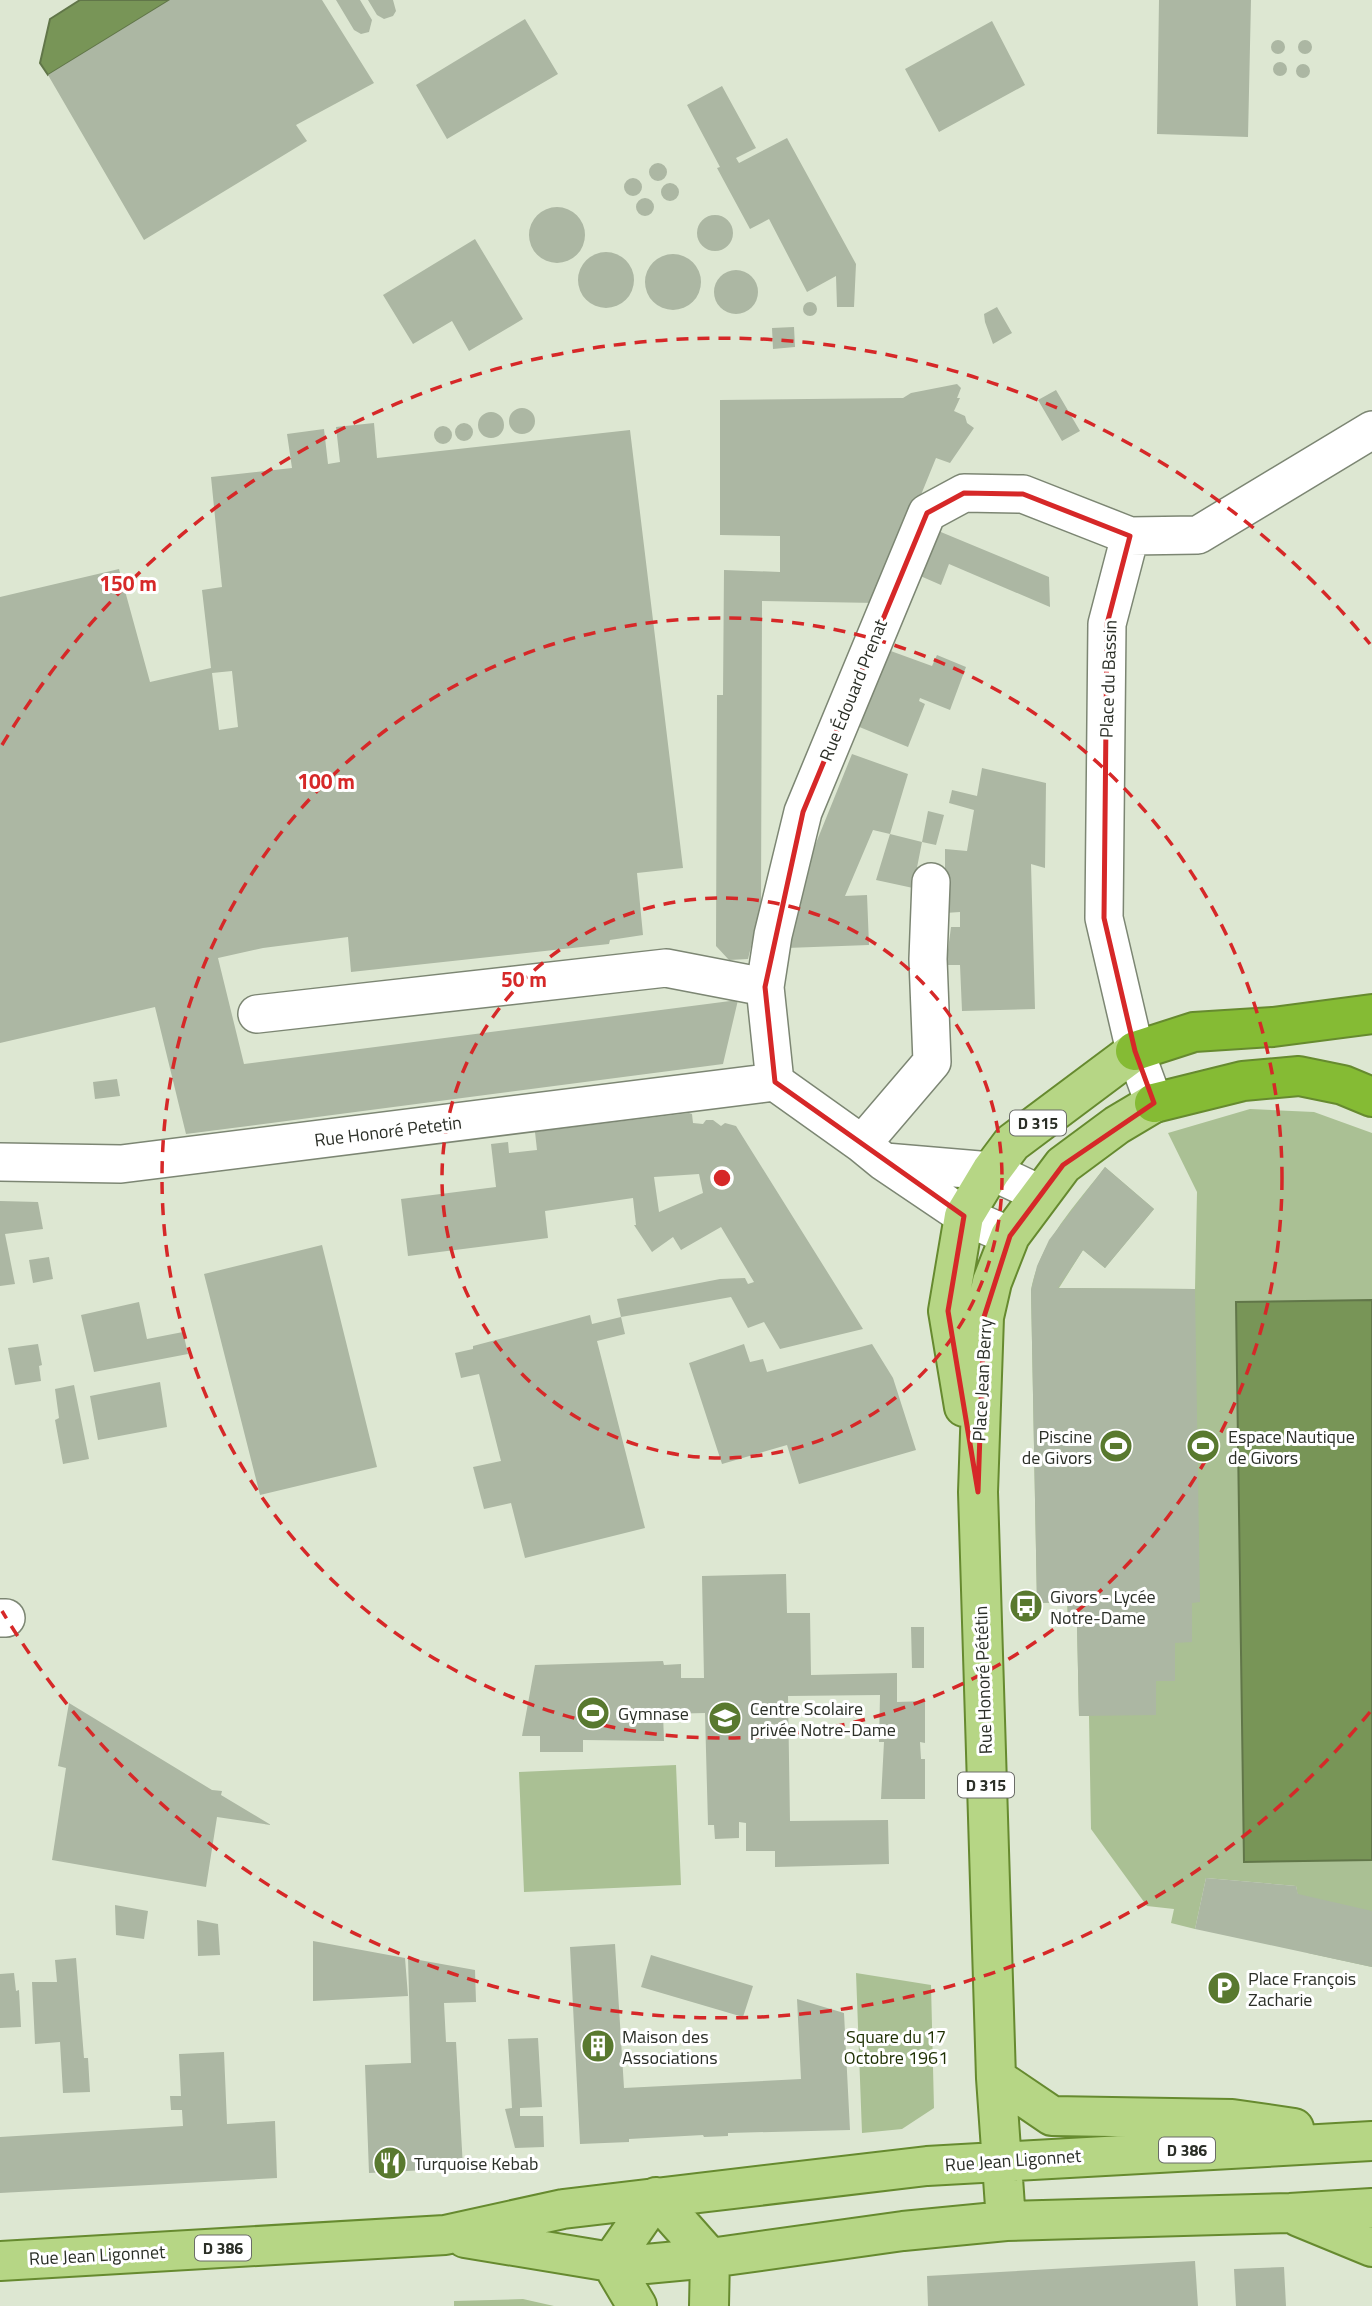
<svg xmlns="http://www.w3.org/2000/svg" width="1372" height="2306" font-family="'Titillium Web',sans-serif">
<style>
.green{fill:#aac094}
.water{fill:#789557;stroke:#617649;stroke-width:2}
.building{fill:#acb7a3;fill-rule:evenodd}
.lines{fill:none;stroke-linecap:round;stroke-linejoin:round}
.minor-casing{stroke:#7c8673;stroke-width:40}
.major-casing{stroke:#668a2f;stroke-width:42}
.highway-casing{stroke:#668a2f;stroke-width:42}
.minor{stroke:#fff;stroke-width:37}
.major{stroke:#b6d685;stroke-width:38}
.highway{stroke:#85bb34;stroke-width:38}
.marked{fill:none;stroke:#d62828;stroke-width:5;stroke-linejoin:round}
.ring{fill:none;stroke:#d62828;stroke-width:3.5;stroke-dasharray:12 9}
.labels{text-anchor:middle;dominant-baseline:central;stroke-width:6;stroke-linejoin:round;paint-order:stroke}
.shield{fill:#fff;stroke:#6b6d68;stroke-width:2}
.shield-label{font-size:16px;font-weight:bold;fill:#2b2f27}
.street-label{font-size:18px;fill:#2b2f27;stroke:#fff}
.poi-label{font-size:18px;fill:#2b2f27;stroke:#fff;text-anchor:start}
.park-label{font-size:18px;fill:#1d2f01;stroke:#fff}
.centre{fill:#d62828;stroke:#fff;stroke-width:3.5}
.ring-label{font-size:21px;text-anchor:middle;font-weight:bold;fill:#d62828;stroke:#fff;stroke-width:6;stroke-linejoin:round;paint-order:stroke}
</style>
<rect width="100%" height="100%" fill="#dde7d2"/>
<path class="green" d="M1250,1109L1314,1112L1372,1133V1967L1308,1953L1296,1886L1206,1878L1195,1929L1171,1923L1174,1909L1147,1906L1091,1829L1089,1716H1079L1077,1625H1068L1067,1602L1037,1603L1031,1290C1040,1241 1076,1205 1105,1167L1154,1209L1105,1268L1083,1250L1059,1288L1195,1289L1197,1192L1168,1133Z
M676,1765L681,1885L524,1892L519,1772Z
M856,1973L931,1985L934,2108L902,2129L862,2133Z
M523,2299L554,2306H454V2301Z"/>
<path class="water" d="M80,0H170L48,75L40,63L50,19Z
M1372,1300V1860L1244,1862L1236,1302Z"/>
<path class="building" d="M170,0H322L374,83L296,125L307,141L144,240L48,75Z
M336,0H360L372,20L369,32L361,34L354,30Z
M368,0H393L396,11L393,16L384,19L377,15Z
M1159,0H1251L1248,137L1157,134Z
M525,19L558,74L447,139L416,85Z
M992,21L1025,85L939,132L905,69Z
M1298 47a7 7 0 1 1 14 0a7 7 0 1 1-14 0Z
M1271 47a7 7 0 1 1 14 0a7 7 0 1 1-14 0Z
M1273 69a7 7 0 1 1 14 0a7 7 0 1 1-14 0Z
M1296 71a7 7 0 1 1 14 0a7 7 0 1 1-14 0Z
M722,86L756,148L736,158L739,163L787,138L856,264L854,307H837L836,276L807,292L769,219L750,229L717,168L720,167L687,105Z
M649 172a9 9 0 1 1 18 0a9 9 0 1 1-18 0Z
M624 187a9 9 0 1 1 18 0a9 9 0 1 1-18 0Z
M661 192a9 9 0 1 1 18 0a9 9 0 1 1-18 0Z
M636 207a9 9 0 1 1 18 0a9 9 0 1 1-18 0Z
M529 235a28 28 0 1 1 56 0a28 28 0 1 1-56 0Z
M697 233a18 18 0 1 1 36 0a18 18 0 1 1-36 0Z
M475,239L523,319L469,351L452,321L413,344L383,295Z
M578 280a28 28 0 1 1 56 0a28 28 0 1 1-56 0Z
M645 282a28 28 0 1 1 56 0a28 28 0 1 1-56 0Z
M714 292a22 22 0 1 1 44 0a22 22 0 1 1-44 0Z
M803 309a7 7 0 1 1 14 0a7 7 0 1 1-14 0Z
M997,307L1012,333L993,344L985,322L984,314Z
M794,327L795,347L773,349L772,328Z
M957,384L961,388L957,398H960L954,411L965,416L967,423L974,428L950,463L936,458L877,603L762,601L761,906L748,959L729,960L716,946L717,695H723L724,570L780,572V536L720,535V400L903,398L911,393Z
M1056,390L1080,431L1062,441L1038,400Z
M509 421a13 13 0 1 1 26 0a13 13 0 1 1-26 0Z
M478 425a13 13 0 1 1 26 0a13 13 0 1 1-26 0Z
M374,423L377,458L630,430L683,868L637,873L643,935L610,940L609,944L351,972L348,937L263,948L218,958L244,1064L738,1000L723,1064L186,1134L155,1007L0,1043V597L119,569L150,682L211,668L202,590L222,587L211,477L292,468L287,434L324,429L328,464L340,462L336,427ZM232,671L238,727L219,730L212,673Z
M455 432a9 9 0 1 1 18 0a9 9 0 1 1-18 0Z
M434 435a9 9 0 1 1 18 0a9 9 0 1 1-18 0Z
M936,530L1049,577L1050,607L949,564L941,585L918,575Z
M888,650L932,666L937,655L966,667L950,710L920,698L919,701L925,704L908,747L857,726Z
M852,754L908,774L890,834L873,830L845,896L867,895L869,945L786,948L793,900Z
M982,768L1046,783L1045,868L1031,864L1035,1009L962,1011L960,965H946L951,927H960V912L945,913V849L967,851L974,810L949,803L952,790L977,796Z
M928,811L944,815L936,845L922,842Z
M890,834L922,842L913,888L876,880Z
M117,1079L120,1096L95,1099L93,1082Z
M689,1113L692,1114L693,1123L703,1124L706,1120H713L721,1126L725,1123L736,1126L863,1329L780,1349L764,1322L748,1328L731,1297L621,1317L617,1299L720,1279L745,1278L748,1284L754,1282L721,1227L681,1250L673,1237L652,1252L634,1225H636L633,1198L545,1211L548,1238L408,1256L401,1199L496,1187L491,1144L508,1142L509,1153L537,1150L535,1132ZM699,1174L703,1193L659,1212L654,1177Z
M1105,1167L1154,1209L1105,1268L1083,1250L1058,1288L1195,1289L1200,1602L1192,1603V1642L1175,1643V1681H1156V1715L1079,1716L1077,1625H1068V1602L1037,1603L1031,1290L1037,1266L1049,1240Z
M0,1201L38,1202L43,1229L5,1234L15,1284L0,1286Z
M322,1245L377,1467L260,1495L204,1274Z
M49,1257L53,1279L33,1283L29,1260Z
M139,1302L147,1339L183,1332L188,1354L94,1372L81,1315Z
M590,1315L592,1324L621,1317L625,1334L597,1341L645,1528L525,1558L511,1503L484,1509L473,1467L501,1461L479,1374L461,1378L455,1353L473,1349V1346Z
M38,1344L42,1365L39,1366L41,1381L15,1385L8,1348Z
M744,1344L750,1362L763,1359L767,1372L872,1344L893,1378L916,1450L799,1484L787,1445L722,1464L689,1363Z
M160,1382L167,1427L98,1440L90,1396Z
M74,1385L89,1459L63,1464L55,1420L59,1418L55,1389Z
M786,1574L787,1613H810L811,1675L897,1673V1702L925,1701V1743L920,1742L921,1759H925V1799H881L884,1742H879L880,1695L788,1696L790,1821L888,1820L889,1864L775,1867V1851H746V1823L739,1822V1838L715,1839L714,1825H708L705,1713L663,1714L664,1741L583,1740V1752H540V1736H522L535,1665L663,1661L664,1665L681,1664V1678H704L702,1576Z
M911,1627H924V1668H912Z
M69,1703L212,1790L222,1791L221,1795L271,1825L217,1817L206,1887L52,1860L66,1768L58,1766Z
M1206,1878L1296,1886L1298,1894L1372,1911V1967L1195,1929Z
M115,1905L148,1911L144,1939L116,1935Z
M197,1920L218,1924L220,1955L198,1956Z
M313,1941L405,1958L408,1996L313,2001Z
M615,1944L624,2088L801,2079L797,1999L844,2013L850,2130L728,2133V2136L704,2137L703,2135L629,2139V2142L580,2144L570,1947Z
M651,1955L753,1986L743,2017L641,1987Z
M76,1958L84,2058H88L90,2092L63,2093L60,2042L35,2044L32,1982H57L55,1960Z
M408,1958L475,1970L476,2002L444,2003L446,2042H456L463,2168L369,2173L365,2065L411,2063Z
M14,1973L16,1991L19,1990L21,2027L0,2028V1974Z
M538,2038L542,2107L520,2108V2116H543L544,2147L515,2148L505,2109L512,2108L508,2039Z
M224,2052L227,2124L275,2121L277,2178L0,2193V2137L183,2126L182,2110H171L170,2096H181L179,2054Z
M1195,2261L1198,2306H928L927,2276Z
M1284,2267L1286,2306H1236L1234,2269Z"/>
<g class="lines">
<defs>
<path id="minor" d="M1130,536L1107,624L1104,918L1135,1051L1154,1103
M257,1014L666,968L765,987
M775,1082L765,987L773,935L803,812L927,513L964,493L1023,494L1130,536L1198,535L1372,430
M775,1082L862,1144L884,1162L964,1216L1010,1236
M862,1144L932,1062L928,959L931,882
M0,1162L121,1164L775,1082
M885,1162L991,1171L1040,1194
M0,1618H6"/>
<path id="major" d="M964,1407L948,1311L964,1216L991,1171L1012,1143L1135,1051
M996,2078L1052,2116L1232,2119L1294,2128
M656,2197L710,2258L709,2306
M1299,2217L1372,2247
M1006,2221L996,2078L978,1492L984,1317L992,1282L1010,1236L1063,1165L1117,1125L1154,1103
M465,2238L611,2262L646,2264L710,2258L903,2231L1006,2221L1290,2213L1372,2208
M0,2261L445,2235L563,2209L927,2166L1372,2141
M637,2306L611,2262L656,2197"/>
<path id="highway" d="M1135,1051L1194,1032L1273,1027L1372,1014
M1154,1103L1243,1081L1299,1076L1343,1085L1372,1097"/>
</defs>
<use href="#minor" class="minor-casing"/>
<use href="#major" class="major-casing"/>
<use href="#highway" class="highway-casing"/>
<use href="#minor" class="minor"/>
<use href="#major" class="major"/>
<use href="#highway" class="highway"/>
</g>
<path class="marked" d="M964,493L1023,494L1130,536L1107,624L1104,918L1135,1051L1154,1103L1063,1165L1010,1236L984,1317L978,1492L948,1311L964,1216L775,1082L765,987L803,812L927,513Z"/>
<g class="ring">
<circle cx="722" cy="1178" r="280"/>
<circle cx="722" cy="1178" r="560"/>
<path d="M1370 1712A840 840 0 0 1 2 1611M2 745A840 840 0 0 1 1370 644"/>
</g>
<defs>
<symbol id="stadium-disc" viewBox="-11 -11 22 22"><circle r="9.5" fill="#59792f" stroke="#fff"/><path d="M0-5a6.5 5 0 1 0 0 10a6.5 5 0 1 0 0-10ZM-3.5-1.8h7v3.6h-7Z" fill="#fff"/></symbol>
<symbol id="bus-disc" viewBox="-11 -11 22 22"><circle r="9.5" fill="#59792f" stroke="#fff"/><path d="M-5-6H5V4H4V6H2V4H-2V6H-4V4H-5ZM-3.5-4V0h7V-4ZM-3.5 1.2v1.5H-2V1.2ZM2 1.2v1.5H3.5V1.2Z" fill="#fff"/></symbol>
<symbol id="school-disc" viewBox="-11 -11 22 22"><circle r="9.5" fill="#59792f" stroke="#fff"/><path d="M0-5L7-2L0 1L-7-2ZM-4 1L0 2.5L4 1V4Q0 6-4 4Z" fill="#fff"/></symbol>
<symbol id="parking-disc" viewBox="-11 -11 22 22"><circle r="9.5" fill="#59792f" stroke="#fff"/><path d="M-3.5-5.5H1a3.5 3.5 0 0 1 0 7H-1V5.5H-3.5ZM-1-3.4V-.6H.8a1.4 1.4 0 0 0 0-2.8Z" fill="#fff"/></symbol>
<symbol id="building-disc" viewBox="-11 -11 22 22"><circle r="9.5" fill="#59792f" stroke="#fff"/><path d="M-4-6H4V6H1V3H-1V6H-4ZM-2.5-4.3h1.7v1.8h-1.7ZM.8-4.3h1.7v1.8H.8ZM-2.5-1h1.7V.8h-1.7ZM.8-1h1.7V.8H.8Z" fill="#fff"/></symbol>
<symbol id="restaurant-disc" viewBox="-11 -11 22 22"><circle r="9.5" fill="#59792f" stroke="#fff"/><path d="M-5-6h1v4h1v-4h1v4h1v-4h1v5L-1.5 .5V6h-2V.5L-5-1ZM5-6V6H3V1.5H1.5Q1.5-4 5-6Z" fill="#fff"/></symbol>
</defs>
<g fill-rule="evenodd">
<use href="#stadium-disc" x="1097" y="1427" width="38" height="38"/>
<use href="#stadium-disc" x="1184" y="1427" width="38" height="38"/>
<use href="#bus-disc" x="1007" y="1587" width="38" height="38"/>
<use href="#stadium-disc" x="574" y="1694" width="38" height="38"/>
<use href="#school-disc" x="706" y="1699" width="38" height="38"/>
<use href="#parking-disc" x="1205" y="1969" width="38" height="38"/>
<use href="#building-disc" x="579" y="2027" width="38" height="38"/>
<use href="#restaurant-disc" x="371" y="2144" width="38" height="38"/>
</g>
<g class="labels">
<g class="shield">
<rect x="1010" y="1110.5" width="56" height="25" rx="5"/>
<rect x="958" y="1772.5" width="56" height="25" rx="5"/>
<rect x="1159" y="2137.5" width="56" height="25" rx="5"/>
<rect x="195" y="2235.5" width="56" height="25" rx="5"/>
</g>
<g class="shield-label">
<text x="1038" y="1123">D 315</text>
<text x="986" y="1785">D 315</text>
<text x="1187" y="2150">D 386</text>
<text x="223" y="2248">D 386</text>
</g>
<g class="street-label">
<text transform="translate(1108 679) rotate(-88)">Place du Bassin</text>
<text transform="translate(853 690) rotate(-68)">Rue Édouard Prenat</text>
<text transform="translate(388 1131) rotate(-7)">Rue Honoré Petetin</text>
<text transform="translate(982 1380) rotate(-87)">Place Jean Berry</text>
<text transform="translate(983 1680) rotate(-92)">Rue Honoré Pététin</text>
<text transform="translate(1013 2160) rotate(-4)">Rue Jean Ligonnet</text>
<text transform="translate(97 2255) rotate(-3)">Rue Jean Ligonnet</text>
</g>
<g class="poi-label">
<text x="1092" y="1436" text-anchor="end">Piscine<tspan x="1092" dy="21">de Givors</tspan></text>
<text x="1228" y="1436">Espace Nautique<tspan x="1228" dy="21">de Givors</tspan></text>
<text x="1050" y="1596">Givors - Lycée<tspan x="1050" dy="21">Notre-Dame</tspan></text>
<text x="750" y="1708">Centre Scolaire<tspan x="750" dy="21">privée Notre-Dame</tspan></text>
<text x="618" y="1713">Gymnase</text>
<text x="1248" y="1978">Place François<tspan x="1248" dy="21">Zacharie</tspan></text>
<text x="622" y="2036">Maison des<tspan x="622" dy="21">Associations</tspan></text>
<text x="414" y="2163">Turquoise Kebab</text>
</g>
<g class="park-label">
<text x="896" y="2036">Square du 17<tspan x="896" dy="21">Octobre 1961</tspan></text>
</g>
</g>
<circle cx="722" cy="1178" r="10" class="centre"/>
<g class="ring-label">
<text x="128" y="591">150 m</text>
<text x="326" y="789">100 m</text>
<text x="524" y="987">50 m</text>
</g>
</svg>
